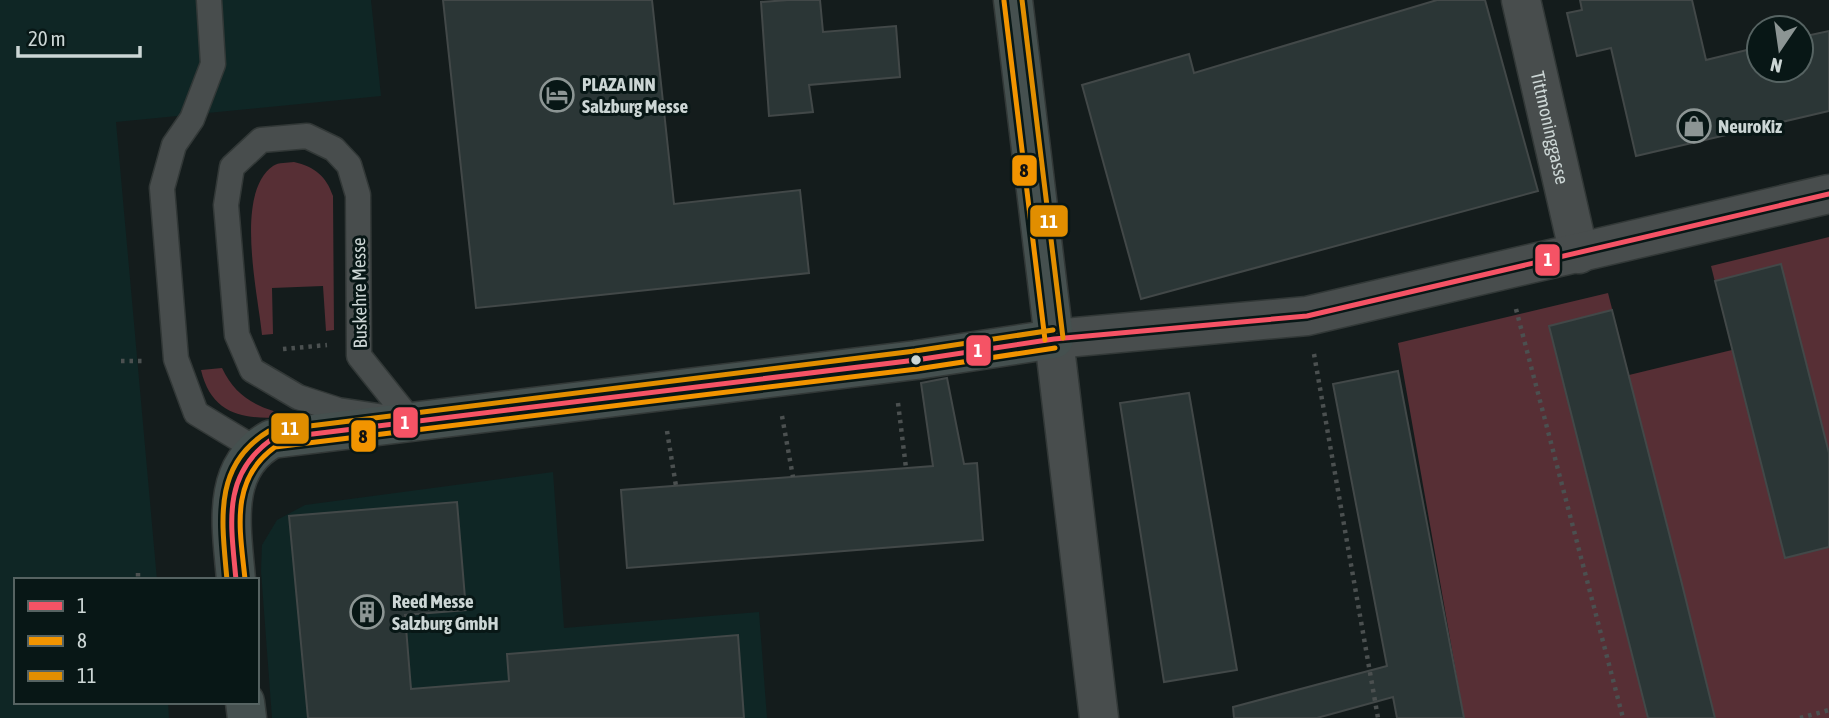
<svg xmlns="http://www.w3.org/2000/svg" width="1829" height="718" font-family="'Asap Condensed',sans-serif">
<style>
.built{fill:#0f2625}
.green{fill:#572f35}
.building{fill:#2b3636;stroke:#424848;stroke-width:2}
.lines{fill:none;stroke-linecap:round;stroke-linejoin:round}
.lane-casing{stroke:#323837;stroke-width:27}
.street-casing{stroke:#323837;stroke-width:41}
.secondary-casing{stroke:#323837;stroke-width:41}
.path{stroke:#4b5050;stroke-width:4.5;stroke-dasharray:3.5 5;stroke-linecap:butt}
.lane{stroke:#484d4d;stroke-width:24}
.street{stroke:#484d4d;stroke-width:38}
.secondary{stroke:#45504f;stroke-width:38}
.bus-1-casing{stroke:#081716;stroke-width:10}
.bus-2-casing{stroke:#081716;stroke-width:10}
.bus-3-casing{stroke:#081716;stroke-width:10}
.bus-1{stroke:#f55365;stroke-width:5}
.bus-2{stroke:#f29400;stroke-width:5}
.bus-3{stroke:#e18e00;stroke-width:5}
.bus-dot{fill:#ccd6d5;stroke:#081716;stroke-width:2.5}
.labels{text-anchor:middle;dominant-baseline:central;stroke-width:6;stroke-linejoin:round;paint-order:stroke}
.poi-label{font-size:19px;font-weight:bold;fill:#ccd6d5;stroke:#081716;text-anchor:start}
.street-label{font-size:19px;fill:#ccd6d5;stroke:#081716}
.line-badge{stroke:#081716;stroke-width:2.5}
.badge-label{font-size:19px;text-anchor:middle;font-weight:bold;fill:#fff}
.pale-badge-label{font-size:19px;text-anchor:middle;font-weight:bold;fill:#111}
</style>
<rect width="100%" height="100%" fill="#141c1c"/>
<path class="built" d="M0,0H371L381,96L116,122L157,580H16V702H168L169,718H0Z
M553,472L564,628L759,612L767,718H272L261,571L262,545L277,520L305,505Z"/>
<path class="green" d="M294,162C315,167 326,176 333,196L334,330L326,331L323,286L272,288L273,334L262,335C258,293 234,193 273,166C279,162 287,163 294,162Z
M1829,237V718H1464L1398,343L1608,293L1629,375L1732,350L1711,266Z
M222,368C237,400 262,410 296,416C253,420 213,421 201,370Z"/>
<path class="building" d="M443,0H652L674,204L800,190L809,273L476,308Z
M788,0H820L823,32L896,26L900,77L809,85L813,112L769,116L761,2Z
M1437,0H1485L1538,191L1141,299L1082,85L1189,54L1194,73Z
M1580,0H1692L1706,60L1759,47V70H1801V37L1829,31V111L1636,156L1611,48L1577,56L1567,13L1582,10Z
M1781,264L1829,453V547L1785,558L1715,281Z
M1612,310L1682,584L1715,718H1648L1549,326Z
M1398,371L1464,718H1397L1393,697L1317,718H1234L1233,707L1387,666L1333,384Z
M947,378L964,464L977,463L983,540L627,568L621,490L933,466L921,383Z
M1189,393L1237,670L1164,682L1120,403Z
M457,502L466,610L405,615L411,689L509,681L507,654L738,635L744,718H308L289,516Z"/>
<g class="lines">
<defs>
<path id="lane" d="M209,0L213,64L192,119L174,145L162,188L176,359L196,413L254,448
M307,136L334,149L349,165L358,195L359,356L411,421L338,410L298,397L252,370L237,335L226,205L232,167L261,140Z"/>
<g id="street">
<path id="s1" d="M1521,0L1579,254"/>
<path d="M1099,718L1054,339L1307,316L1829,194"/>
</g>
<path id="secondary" d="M236,580C232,529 219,467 272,439L916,360L1054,339L1013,0
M245,702L247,718"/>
</defs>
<use href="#lane" class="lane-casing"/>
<use href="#street" class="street-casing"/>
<use href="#secondary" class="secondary-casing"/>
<path class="path" d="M1516,309L1623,718
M283,349L327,345
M1314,354L1378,718
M121,361H142
M898,403L906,468
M782,416L793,477
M667,431L676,486
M138,573V580
M1800,718L1829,710"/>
<use href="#lane" class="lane"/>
<use href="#street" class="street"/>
<use href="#secondary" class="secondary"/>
<defs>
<path id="bus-1" d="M236,580C231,524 221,475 272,439L916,360L1054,339L1307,316L1829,194"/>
<path id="bus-2" d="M1004,1L1045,340
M245,579C240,530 229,480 275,447L917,369L1055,348"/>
<path id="bus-3" d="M1022,0L1063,338
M227,580C222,522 212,465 269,431L915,351L1053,330"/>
</defs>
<use href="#bus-1" class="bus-1-casing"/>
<use href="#bus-2" class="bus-2-casing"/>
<use href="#bus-3" class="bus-3-casing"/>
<use href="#bus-1" class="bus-1"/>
<use href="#bus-2" class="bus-2"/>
<use href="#bus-3" class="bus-3"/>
</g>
<defs>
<symbol id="hotel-ring" viewBox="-11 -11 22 22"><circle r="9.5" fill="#081716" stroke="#8c9594" stroke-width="1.5"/><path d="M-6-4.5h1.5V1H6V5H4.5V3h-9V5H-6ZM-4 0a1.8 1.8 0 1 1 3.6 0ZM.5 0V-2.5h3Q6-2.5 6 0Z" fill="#8c9594"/></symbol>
<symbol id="shop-ring" viewBox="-11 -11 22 22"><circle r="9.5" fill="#081716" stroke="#8c9594" stroke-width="1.5"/><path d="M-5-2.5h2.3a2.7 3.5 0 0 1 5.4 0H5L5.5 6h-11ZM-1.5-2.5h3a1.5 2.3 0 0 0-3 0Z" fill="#8c9594"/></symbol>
<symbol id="building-ring" viewBox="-11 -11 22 22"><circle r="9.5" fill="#081716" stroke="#8c9594" stroke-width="1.5"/><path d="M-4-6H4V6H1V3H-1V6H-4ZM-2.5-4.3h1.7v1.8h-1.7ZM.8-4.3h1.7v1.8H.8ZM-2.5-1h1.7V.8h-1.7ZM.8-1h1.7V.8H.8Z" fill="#8c9594"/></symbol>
</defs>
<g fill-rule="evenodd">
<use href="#hotel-ring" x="538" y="76" width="38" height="38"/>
<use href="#shop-ring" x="1675" y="107" width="38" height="38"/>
<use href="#building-ring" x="348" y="593" width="38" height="38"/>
</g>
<circle class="bus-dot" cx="916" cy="360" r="6"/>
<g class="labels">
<g class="poi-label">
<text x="582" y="84">PLAZA INN<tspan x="582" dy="22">Salzburg Messe</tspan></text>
<text x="1718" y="126">NeuroKiz</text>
<text x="392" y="601">Reed Messe<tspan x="392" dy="22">Salzburg GmbH</tspan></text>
</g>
<g class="street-label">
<text stroke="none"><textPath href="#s1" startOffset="131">Tittmoninggasse</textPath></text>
<text transform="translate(359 293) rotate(-91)">Buskehre Messe</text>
</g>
</g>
<g class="line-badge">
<rect x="1011" y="154" width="27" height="33" rx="7" fill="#f29400"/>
<rect x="1029" y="204" width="40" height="34" rx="7" fill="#e18e00"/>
<rect x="1534" y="243" width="27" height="34" rx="7" fill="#f55365"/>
<rect x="965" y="334" width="27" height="33" rx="7" fill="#f55365"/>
<rect x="392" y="406" width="27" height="33" rx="7" fill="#f55365"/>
<rect x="270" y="412" width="40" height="33" rx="7" fill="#e18e00"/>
<rect x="350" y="419" width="27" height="34" rx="7" fill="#f29400"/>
</g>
<g class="badge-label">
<text x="1049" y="228">11</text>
<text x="1548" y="266">1</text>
<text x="978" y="357">1</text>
<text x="405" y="429">1</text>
<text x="290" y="435">11</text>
</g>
<g class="pale-badge-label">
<text x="1024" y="177">8</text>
<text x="363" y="443">8</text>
</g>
<rect x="14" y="578" width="245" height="126" fill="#081716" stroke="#566362" stroke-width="2"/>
<rect x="28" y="601" width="35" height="10" fill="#f55365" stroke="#566362" stroke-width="2"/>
<text x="77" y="613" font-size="21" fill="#ccd6d5">1</text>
<rect x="28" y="636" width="35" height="10" fill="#f29400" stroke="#566362" stroke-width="2"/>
<text x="77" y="648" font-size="21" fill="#ccd6d5">8</text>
<rect x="28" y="671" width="35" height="10" fill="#e18e00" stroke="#566362" stroke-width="2"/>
<text x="77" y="683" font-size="21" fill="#ccd6d5">11</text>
<g transform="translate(1780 49) rotate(193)"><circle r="33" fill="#081716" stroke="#566362" stroke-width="2"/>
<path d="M0-5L12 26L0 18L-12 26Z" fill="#8c9594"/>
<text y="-10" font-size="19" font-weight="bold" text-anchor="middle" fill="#ccd6d5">N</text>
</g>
<path d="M18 46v10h122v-10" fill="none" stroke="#ccd6d5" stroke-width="3.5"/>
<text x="28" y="46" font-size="21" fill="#ccd6d5" stroke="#081716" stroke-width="5" paint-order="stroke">20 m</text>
</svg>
